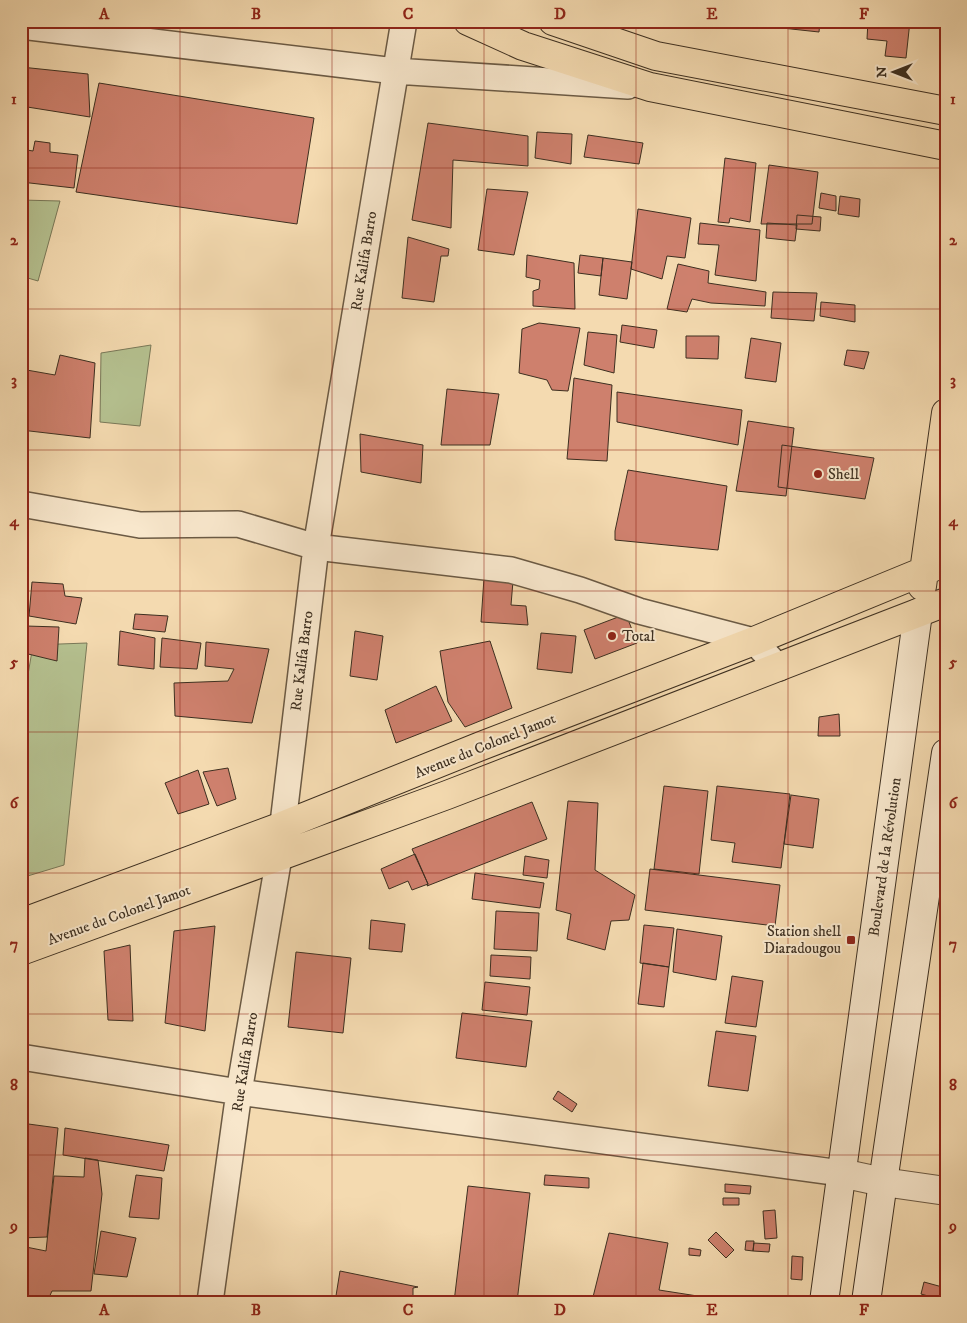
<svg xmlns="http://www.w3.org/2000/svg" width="967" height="1323" font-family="'IM FELL DW Pica',serif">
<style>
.green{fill:#b5c190;stroke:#797858}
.building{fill:#ce806d;stroke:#3d2f20}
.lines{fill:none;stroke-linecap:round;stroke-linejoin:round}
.minor-casing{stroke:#6b5a44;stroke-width:28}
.tertiary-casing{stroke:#6b5a44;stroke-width:30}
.secondary-casing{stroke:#3d2f20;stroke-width:30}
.primary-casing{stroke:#3d2f20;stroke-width:30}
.minor{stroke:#f8e7cc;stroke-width:25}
.tertiary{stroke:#f8e7cc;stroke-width:28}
.secondary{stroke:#f8e7cc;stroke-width:28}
.primary{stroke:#f4dab0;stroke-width:28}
.grid{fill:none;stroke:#8f2418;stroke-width:1;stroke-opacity:0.55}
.poi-dot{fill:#8f2418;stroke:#f8e7cc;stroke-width:2}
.labels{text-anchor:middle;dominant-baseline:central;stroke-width:4;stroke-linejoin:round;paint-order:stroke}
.street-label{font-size:15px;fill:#3d2f20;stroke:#f8e7cc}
.poi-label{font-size:15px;fill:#3d2f20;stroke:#f8e7cc;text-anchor:start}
.neatline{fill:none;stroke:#8f2418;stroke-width:2}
.grid-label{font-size:16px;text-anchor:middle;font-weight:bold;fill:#8f2418}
</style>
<rect width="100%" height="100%" fill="#f4dab0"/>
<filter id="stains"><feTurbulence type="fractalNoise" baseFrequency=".004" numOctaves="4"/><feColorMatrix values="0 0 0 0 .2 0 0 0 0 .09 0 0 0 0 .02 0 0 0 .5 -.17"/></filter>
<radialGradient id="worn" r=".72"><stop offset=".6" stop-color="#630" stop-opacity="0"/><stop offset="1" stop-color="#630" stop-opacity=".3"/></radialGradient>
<path class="green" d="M21,200L60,201L38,281L21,276Z
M151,345L140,426L100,422L101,353Z
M87,643L64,865L21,878V716L33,645Z"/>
<path class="building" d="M782,21H820L819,32L782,28Z
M868,21H910L906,58L885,56L887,41L867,39Z
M21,67L88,74L90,117L21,106Z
M99,83L314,118L297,224L76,192Z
M428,123L528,136V166L453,160L451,228L412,220Z
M537,132L572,134L571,164L535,158Z
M588,135L643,143L639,164L584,157Z
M35,141L50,143V152L78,155L74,188L21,182V149L33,151Z
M725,158L756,163L750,222L730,218L729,223L718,222Z
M769,165L818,172L812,224H761Z
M487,189L528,192L514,255L478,250Z
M821,193L836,196V211L819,208Z
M840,196L860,199L859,217L838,214Z
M638,209L691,218L685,258L667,256L662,279L631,269Z
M797,215L821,217L820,231L796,229Z
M700,223L760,230L756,281L715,275L719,245L698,244Z
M767,223L797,225L795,241L766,238Z
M408,237L449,249L448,256H441L434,302L402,298Z
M527,255L574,263L575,309L533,306V291L539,289L540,280L526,277Z
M580,255L603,258L601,276L578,273Z
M603,258L632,262L627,299L599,295Z
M678,264L709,271L708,283L766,292L765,306L711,303L692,299L687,312L667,309Z
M773,292L817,293L814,321L771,318Z
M821,302L855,305V322L820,316Z
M539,323L580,328L568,391L552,390L547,380L519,373L522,329Z
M622,325L657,330L654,348L620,342Z
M588,332L617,335L614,373L584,365Z
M686,336H719L718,359L686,358Z
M751,338L781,343L776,382L745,378Z
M847,350L869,352L864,369L844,365Z
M60,355L95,363L90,438L21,430V369L55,375Z
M574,378L612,385L607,461L567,459Z
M447,389L499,394L490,445H441Z
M617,392L742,410L738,445L617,422Z
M748,421L794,428L786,496L736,491Z
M360,434L423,445L421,483L361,472Z
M782,445L874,458L865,499L778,487Z
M628,470L727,486L718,550L615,540V531Z
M484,578L513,581L511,605L526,606L528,625L481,622Z
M32,582L63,584L65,596L82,598L76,624L29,616Z
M135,614L168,616L165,632L133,629Z
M626,614L637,643L595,659L584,630Z
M26,626L59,627L57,661L24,653Z
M120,631L155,638L154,669L118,665Z
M355,631L383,636L377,680L350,676Z
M541,633L576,636L572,673L537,669Z
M162,638L201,643L197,669L160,667Z
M490,641L512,708L465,727L448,702L440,651Z
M206,642L269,649L252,723L175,716L174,683L228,681L234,669L205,666Z
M436,686L452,721L396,743L385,710Z
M839,714L840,736H818L819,717Z
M228,768L236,799L217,806L203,772Z
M198,770L209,804L178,814L165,783Z
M664,786L708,791L699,874L654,869Z
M717,786L790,794L781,868L732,862L735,843L711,840Z
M791,795L819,799L813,848L784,844Z
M568,801L598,803L595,870L635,895L629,920L611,921L605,950L567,939L571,914L556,910Z
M532,802L547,839L427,886L428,884L412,849Z
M415,854L428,884L412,890L408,881L389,889L381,869Z
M525,856L549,860L547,878L523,875Z
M650,869L780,885L775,926L645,910Z
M475,873L544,883L540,908L472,899Z
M496,911L539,913L537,951L494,949Z
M371,920L405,924L402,952L369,949Z
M644,925L674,928L669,967L640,963Z
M215,926L205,1031L165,1023L174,931Z
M677,929L722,936L716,980L673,972Z
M130,945L133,1021L108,1020L104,951Z
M296,952L351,958L343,1033L288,1027Z
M491,955L531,957L530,979L490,976Z
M643,963L669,967L664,1007L638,1004Z
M732,976L763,981L756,1027L725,1023Z
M485,982L530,987L527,1015L482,1010Z
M462,1013L532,1021L526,1067L456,1058Z
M716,1031L756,1036L748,1091L708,1086Z
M558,1091L577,1104L572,1112L553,1099Z
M21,1123L58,1128L47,1237L21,1238V1179L25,1165L23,1154H21Z
M65,1128L169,1145L164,1171L63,1155Z
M85,1158L98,1160L102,1194L91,1291H52L47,1302L21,1298V1246L46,1251L54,1176L84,1177Z
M136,1175L162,1178L159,1219L129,1217Z
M545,1175L589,1178V1188L544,1185Z
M725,1184L751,1186L750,1194L725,1192Z
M468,1186L530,1193L517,1302H454Z
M723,1198H739V1205H723Z
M775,1210L777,1238L765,1239L763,1211Z
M101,1231L136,1238L127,1277L94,1274Z
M716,1232L734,1250L726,1258L708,1240Z
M609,1233L668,1243L659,1290L736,1302H616L593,1297Z
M746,1241H754L753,1251L745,1250Z
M754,1243L770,1244L769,1252L753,1251Z
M689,1248L701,1250L700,1256L689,1255Z
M792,1256L803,1257L802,1280L791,1279Z
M340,1271L418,1287L413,1288V1302H335Z
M924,1282L946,1288V1301L921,1294Z"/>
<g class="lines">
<defs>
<path id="minor" d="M21,26L395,71L628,86
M21,504L140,525L238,524L316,547L511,570L580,590L639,611L754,641L779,668
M21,1057L239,1092L841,1173
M210,1302L239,1092L279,857L316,547L404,21"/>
<path id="tertiary" d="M841,1173L883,1182L946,1191"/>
<path id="secondary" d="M824,1302L918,613
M866,1302L883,1182L946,753"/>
<path id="primary" d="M468,21L523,46L650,87L946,146
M553,21L656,56L946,111
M922,586L946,413
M21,923L282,826L481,746L754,641L946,562
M21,951L447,795L946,602"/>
</defs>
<use href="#minor" class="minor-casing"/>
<use href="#tertiary" class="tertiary-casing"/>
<use href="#secondary" class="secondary-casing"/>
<use href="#primary" class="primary-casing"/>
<use href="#minor" class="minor"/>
<use href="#tertiary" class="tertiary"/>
<use href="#secondary" class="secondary"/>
<use href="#primary" class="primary"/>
</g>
<path class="grid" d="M180,21V1302M332,21V1302M484,21V1302M636,21V1302M788,21V1302M21,168H946M21,309H946M21,450H946M21,591H946M21,732H946M21,873H946M21,1014H946M21,1155H946"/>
<g class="poi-dot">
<circle cx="818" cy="474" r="5"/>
<circle cx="612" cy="636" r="5"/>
<rect x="846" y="935" width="10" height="10" rx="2.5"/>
</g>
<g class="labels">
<g class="street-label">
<text transform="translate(364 261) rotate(-81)">Rue Kalifa Barro</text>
<text transform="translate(302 661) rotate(-83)">Rue Kalifa Barro</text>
<text transform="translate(485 746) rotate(-22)">Avenue du Colonel Jamot</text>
<text transform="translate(885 857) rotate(-82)">Boulevard de la Révolution</text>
<text transform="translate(119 915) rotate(-20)">Avenue du Colonel Jamot</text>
<text transform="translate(245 1062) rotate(-81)">Rue Kalifa Barro</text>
</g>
<g class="poi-label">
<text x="828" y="474">Shell</text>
<text x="622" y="636">Total</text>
<text x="841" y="931" text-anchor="end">Station shell<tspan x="841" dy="17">Diaradougou</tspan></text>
</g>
</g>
<rect width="967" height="1323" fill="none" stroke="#f4dab0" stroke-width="55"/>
<g transform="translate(894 72) rotate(270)" stroke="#f8e7cc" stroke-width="4" paint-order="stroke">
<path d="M0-4L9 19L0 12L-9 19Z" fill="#3d2f20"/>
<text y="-8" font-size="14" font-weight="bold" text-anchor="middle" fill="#3d2f20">N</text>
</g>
<rect x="28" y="28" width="912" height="1268" class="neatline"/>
<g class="grid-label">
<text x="104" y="19">A</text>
<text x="256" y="19">B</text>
<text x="408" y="19">C</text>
<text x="560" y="19">D</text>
<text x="712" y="19">E</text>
<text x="864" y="19">F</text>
<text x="14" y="104">1</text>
<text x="953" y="104">1</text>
<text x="14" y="245">2</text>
<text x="953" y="245">2</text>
<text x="14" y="385">3</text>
<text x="953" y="385">3</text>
<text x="14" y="526">4</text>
<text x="953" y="526">4</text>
<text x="14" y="667">5</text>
<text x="953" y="667">5</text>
<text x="14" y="808">6</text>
<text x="953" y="808">6</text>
<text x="14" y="949">7</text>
<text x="953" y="949">7</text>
<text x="14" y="1090">8</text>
<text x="953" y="1090">8</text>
<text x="14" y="1231">9</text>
<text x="953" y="1231">9</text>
<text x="104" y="1315">A</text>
<text x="256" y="1315">B</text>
<text x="408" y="1315">C</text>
<text x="560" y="1315">D</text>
<text x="712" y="1315">E</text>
<text x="864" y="1315">F</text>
</g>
<rect width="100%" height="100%" filter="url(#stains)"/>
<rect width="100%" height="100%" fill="url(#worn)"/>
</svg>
